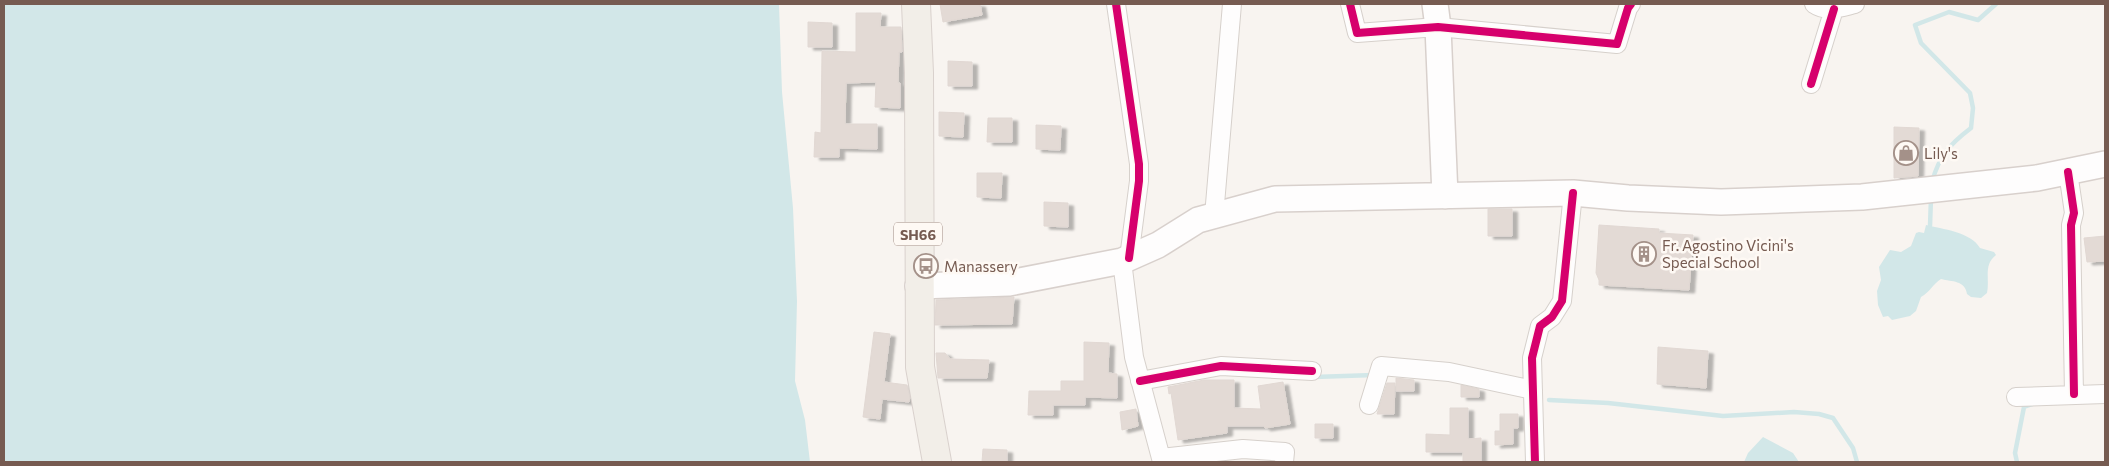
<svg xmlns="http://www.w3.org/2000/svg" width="2109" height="466" font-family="Commissioner,sans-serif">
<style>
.water{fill:#d2e7e8}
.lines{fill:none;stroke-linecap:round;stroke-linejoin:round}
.stream{stroke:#d2e7e8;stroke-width:4.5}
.building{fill:#e3dad5;stroke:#e1d8d3;filter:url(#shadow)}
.street-casing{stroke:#d6d0cb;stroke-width:20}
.secondary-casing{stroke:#d8d0cc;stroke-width:28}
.primary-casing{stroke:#d9d1cd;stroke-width:30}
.street{stroke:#fefdfd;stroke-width:18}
.secondary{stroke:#fefdfd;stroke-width:25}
.primary{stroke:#f2eee8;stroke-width:28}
.cycleway-casing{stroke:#fef9f4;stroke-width:11}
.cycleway{stroke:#d6006c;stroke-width:8}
.labels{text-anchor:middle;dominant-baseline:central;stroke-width:5;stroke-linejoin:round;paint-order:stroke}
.shield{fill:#fef9f4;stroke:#9f8a82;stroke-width:1}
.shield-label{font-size:14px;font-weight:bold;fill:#765b51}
.poi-label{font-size:15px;fill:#765b51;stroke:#fef9f4;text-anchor:start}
</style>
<defs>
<filter id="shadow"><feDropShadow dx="5.5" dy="3" stdDeviation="1" flood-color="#0004"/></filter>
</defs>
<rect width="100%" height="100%" fill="#f8f4f0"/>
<path class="water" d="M4,4H779L782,92L793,208L797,301L795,381L805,420L810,462H4Z
M1926,225C1942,229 1971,232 1980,248L1994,252L1996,255C1983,265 1990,279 1987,293L1981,298L1971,297L1967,294C1965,280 1952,282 1941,279C1933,284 1930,292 1921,297L1916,311L1910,316L1892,320L1888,316L1883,317L1878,305L1877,291L1881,280L1879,267L1890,250L1901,252L1911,246L1916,233L1919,232L1924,233Z
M1763,437L1793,453L1799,462H1744L1748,453Z"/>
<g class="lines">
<path class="stream" d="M1932,182C1939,156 1950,144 1971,128L1973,108L1970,93L1921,43L1915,25L1949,12L1978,20L1996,4
M1930,226L1931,198
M1314,377L1374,375
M1549,400L1608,403L1723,416L1794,412L1819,414L1833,418L1853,448L1857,462
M2017,462L2015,453L2024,407L2035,403"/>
</g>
<path class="building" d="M940,4H980L982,15L943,22Z
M856,13H881L880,27H901L902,52H899L898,83H900V108L875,107L876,82L846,83L845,124H877V149L839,148V157H814L815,132L821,133L822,51L856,52Z
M808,22L832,23V47H808Z
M948,61L972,62V86H948Z
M939,112L964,113L963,137L939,136Z
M988,118H1012V142H987Z
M1036,125L1061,126L1060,150L1036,149Z
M1894,127L1919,128L1918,176L1894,178Z
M977,173H1002L1001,198L977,197Z
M1044,202L1068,203V227L1044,226Z
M1488,209H1512V236H1488Z
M1599,225L1659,229V233L1693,235L1689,290L1599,285V280L1596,273Z
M2105,236V261L2087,262L2084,238Z
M1014,297L1012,324L935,325L936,300Z
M874,332L890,334L884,382L907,385L910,397L909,402L882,399L880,419L863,417Z
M1084,342L1109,343L1108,373L1117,374V398L1085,397V405H1053V415H1028L1029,391H1061V381H1084Z
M1658,347L1708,351L1706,388L1657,384Z
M936,353H945L950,359L989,360L987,378H938Z
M1396,378L1414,380V391H1396Z
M1204,380H1234V408L1261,409L1258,386L1283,382L1290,424L1265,428L1264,426H1227V433L1178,440L1171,393L1169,394L1168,387Z
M1387,383H1395L1394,414H1377Z
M1461,385L1479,389V397H1461Z
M1450,408H1468V439L1481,438V462H1463V452H1426V434L1450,435Z
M1136,409L1138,426L1122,430L1120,412Z
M1500,414H1518V428H1513V444L1495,445V431H1500Z
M1315,424H1333V438H1315Z
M983,449L1007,450V462H982Z"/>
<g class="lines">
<defs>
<path id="street" d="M1116,4L1139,164V181L1129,258
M1350,4L1357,33L1438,27L1617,44L1628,8L1631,4
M1814,4C1827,13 1842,7 1855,4
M1811,84L1834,9
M2068,172L2074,213L2071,225L2074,394
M1214,216L1232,4
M1122,261L1134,357L1162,462
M1140,381L1221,366L1312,371
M2016,397L2105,394
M1369,405L1381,366L1449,372L1533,390
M1161,458L1243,449L1285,452L1284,462
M1535,462L1532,358L1540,326L1552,317L1562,301L1573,193"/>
<path id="secondary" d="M1435,4L1438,27L1445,196
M918,286L1009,283L1122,261L1158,245L1198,220L1275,199L1573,193L1628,198L1721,202L1862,197L2037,178L2105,164"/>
<path id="primary" d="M916,4L919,73L920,367L937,462"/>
</defs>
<use href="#street" class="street-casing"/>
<use href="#secondary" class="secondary-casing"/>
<use href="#primary" class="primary-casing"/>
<use href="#street" class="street"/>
<use href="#secondary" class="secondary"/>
<use href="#primary" class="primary"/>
<defs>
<path id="cycleway" d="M1116,4L1139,164V181L1129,258
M1350,4L1357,33L1438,27L1617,44L1628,8L1631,4
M1811,84L1834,9
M2068,172L2074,213L2071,225L2074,394
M1140,381L1221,366L1312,371
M1535,462L1532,358L1540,326L1552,317L1562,301L1573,193"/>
</defs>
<use href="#cycleway" class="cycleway-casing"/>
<use href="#cycleway" class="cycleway"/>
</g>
<defs>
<symbol id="shop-ring" viewBox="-11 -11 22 22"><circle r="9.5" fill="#fef9f4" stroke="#a49189" stroke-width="1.5"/><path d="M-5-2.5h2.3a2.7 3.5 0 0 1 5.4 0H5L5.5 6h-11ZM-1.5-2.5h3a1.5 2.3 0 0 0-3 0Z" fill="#a49189"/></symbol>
<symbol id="building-ring" viewBox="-11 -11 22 22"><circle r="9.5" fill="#fef9f4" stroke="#a49189" stroke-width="1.5"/><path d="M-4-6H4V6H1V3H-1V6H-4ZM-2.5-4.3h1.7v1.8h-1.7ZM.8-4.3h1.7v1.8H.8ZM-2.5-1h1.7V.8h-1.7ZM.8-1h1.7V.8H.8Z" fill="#a49189"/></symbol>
<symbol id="bus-ring" viewBox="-11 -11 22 22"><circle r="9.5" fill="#fef9f4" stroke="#a49189" stroke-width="1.5"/><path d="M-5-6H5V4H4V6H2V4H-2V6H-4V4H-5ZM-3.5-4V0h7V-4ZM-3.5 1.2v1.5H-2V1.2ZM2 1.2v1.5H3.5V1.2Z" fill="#a49189"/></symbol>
</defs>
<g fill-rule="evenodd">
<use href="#shop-ring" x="1892" y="139" width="28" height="28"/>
<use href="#building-ring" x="1630" y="240" width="28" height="28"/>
<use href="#bus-ring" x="912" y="252" width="28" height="28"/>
</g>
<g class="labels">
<rect class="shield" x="894" y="222.5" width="48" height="23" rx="4"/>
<g class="shield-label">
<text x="918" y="234">SH66</text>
</g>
<g class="poi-label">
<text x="1924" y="153">Lily's</text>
<text x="1662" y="245">Fr. Agostino Vicini's<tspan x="1662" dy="17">Special School</tspan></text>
<text x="944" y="266">Manassery</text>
</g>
</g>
<rect width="2109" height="466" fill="none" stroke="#765b51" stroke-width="10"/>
</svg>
